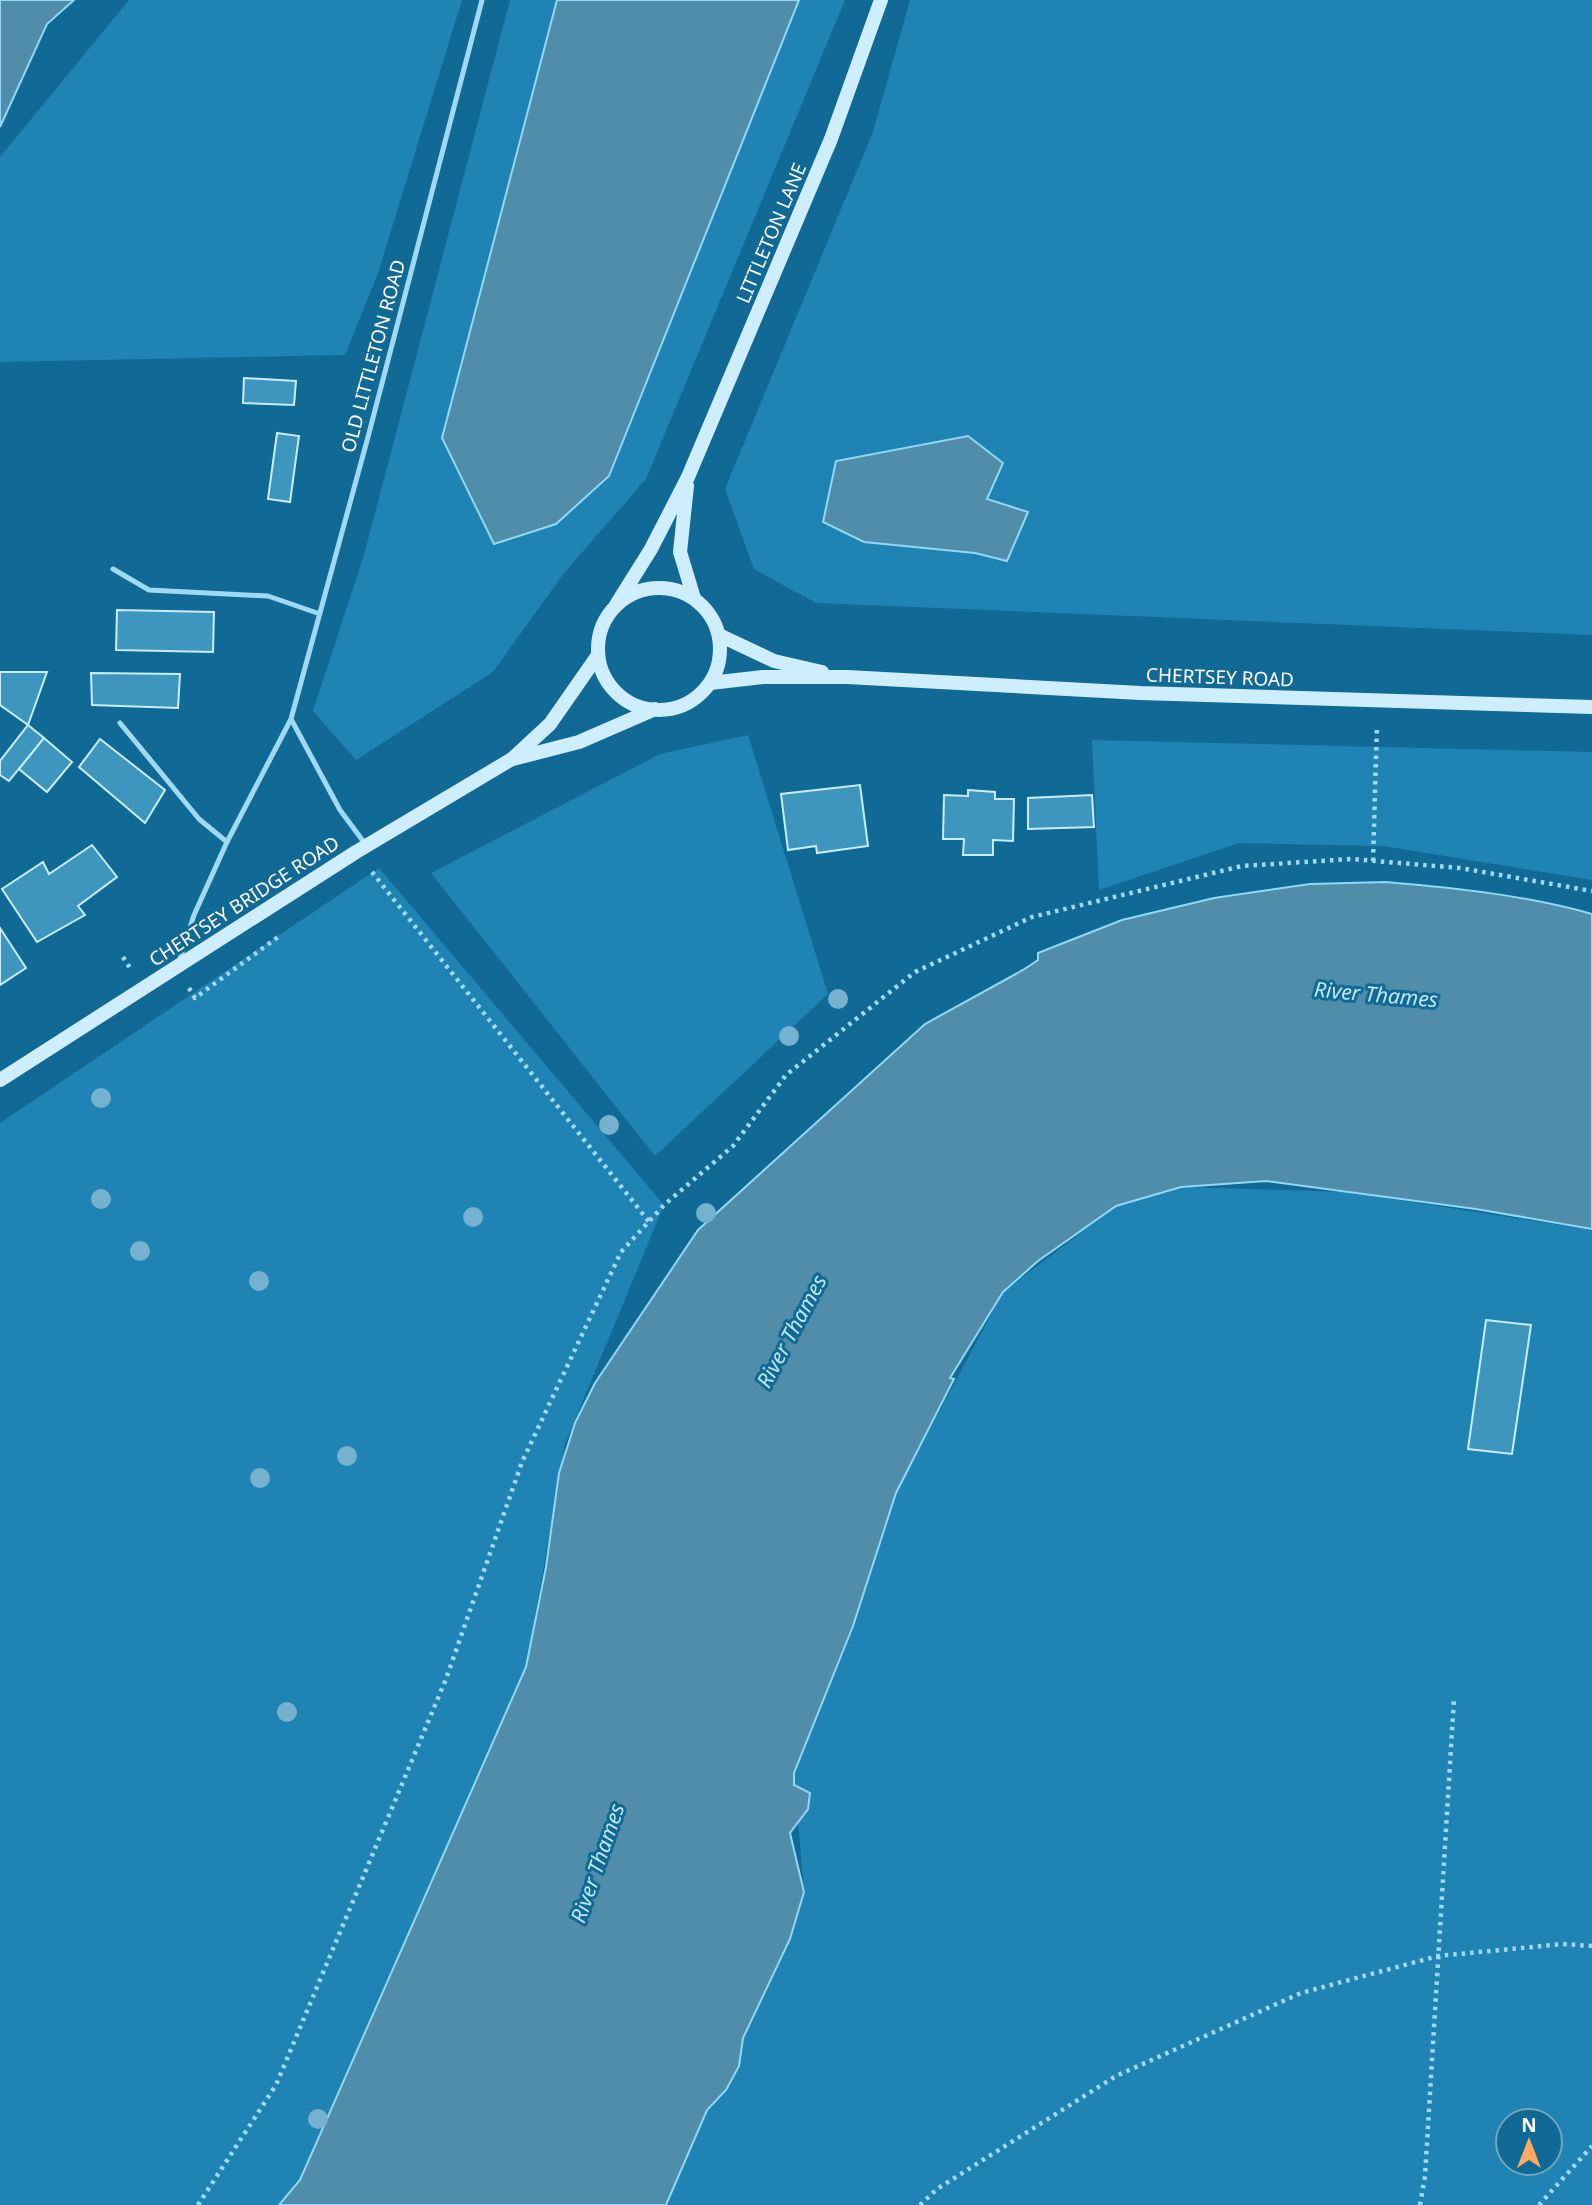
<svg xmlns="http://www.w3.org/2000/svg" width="1592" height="2205" font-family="'Noto Sans',sans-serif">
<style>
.green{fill:#1f84b3;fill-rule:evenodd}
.water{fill:#4f8dab;stroke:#91d8f7;stroke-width:2}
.building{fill:#3e96bf;stroke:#c7edfe;stroke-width:2}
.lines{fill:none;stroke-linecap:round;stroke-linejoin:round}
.path{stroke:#9fd9f3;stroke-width:4.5;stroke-dasharray:3.5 5;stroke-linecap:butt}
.lane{stroke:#9fd9f3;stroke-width:5}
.secondary{stroke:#cfeefd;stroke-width:14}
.tree{fill:#75b2cf}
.labels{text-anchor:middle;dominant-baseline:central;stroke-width:6;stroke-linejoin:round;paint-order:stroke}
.street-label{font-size:19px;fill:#fff;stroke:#116a95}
.water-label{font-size:21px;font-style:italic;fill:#bde8fb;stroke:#116a95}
</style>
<rect width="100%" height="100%" fill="#116a95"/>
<path class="green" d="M129,0H462L378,273L345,355L0,362V157Z
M510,0H557L442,438L609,476L799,0H845L646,479L564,573L493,672L356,760L313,711L364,555Z
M910,0H1592V635L816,603L754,569L725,489L873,132ZM967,436L1003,463L987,499L1007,561L975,553Z
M748,735L828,994L655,1156L431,873L660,754Z
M1092,740L1592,752V880L1384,846L1239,843L1099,890Z
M379,868L664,1205L565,1444L526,1667L300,2180L279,2205H0V1123Z
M1181,1187L1346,1192L1592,1230V2205H648L804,1892L794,1773L896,1493L1003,1292L1116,1206ZM1508,2121H1550V2163H1508Z"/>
<path class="water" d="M0,0H74L47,24L0,127Z
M557,0H799L609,476L556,524L494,544L442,438Z
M968,436L1003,463L987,499L1028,512L1007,561L975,553L864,542L823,522L836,461Z
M1386,882C1455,888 1525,895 1592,914V1229L1476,1209L1266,1181L1181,1187L1116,1206L1038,1261L1003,1292L950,1378L954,1379L896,1493L853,1626L794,1773V1785L810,1793L808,1809L790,1833L804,1892L790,1939L743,2038L739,2066L726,2090L707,2110L666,2205H279L300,2180L526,1667L546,1567L559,1473L575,1423L595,1383L698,1230L925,1024L1023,970L1038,960V953L1122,920L1214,898L1310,884Z"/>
<path class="building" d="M244,378L296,381L294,405L243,403Z
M277,433L299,436L290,502L268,499Z
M117,610L214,612L213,652L116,650Z
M0,672H47L28,725L0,705Z
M91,673L180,674L178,708L92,705Z
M28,725L44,738L9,781L0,775V761Z
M44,738L72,762L47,792L19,769Z
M100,739L165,790L145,823L79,767Z
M860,785L868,846L817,853L816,846L788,850L781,794Z
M968,790L995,792V799H1014L1013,841L993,840V855H963L964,839H943L944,795L968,796Z
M1092,795L1094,827L1028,829V798Z
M92,845L117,877L78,906L85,915L37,942L2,889L43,862L49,874Z
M0,928L26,968L0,985Z
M1486,1320L1531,1325L1512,1454L1468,1449Z"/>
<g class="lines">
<path class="path" d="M1373,861L1377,725
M372,872L650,1223
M123,957L130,968
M189,988L195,998L278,937
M198,2205L276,2085L446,1679L522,1462L621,1252L664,1205L733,1146L786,1075L915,972L1032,917L1242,866L1351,859L1460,868L1592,891
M920,2205L937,2189L1116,2076L1301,1993L1438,1956L1563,1944L1592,1946
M1420,2205L1425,2176L1454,1698
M1539,2205L1592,2146"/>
<path class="lane" d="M113,569L149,590L268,596L320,614
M291,719L340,810L366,845
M120,723L199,819L227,842
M179,962L194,915L227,842L291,719L368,437L482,0"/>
<path class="secondary" d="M687,486L680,552L694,598
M598 649a61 61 0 1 1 122 0a61 61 0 1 1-122 0Z
M616,605L651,549L688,477L831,139L881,0
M719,635L774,661L822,672
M710,683L763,677H847L1140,693L1592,707
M513,759L579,742L655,709
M0,1080L356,852L512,759L550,724L598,655"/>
</g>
<g class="tree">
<circle cx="838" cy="999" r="10"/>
<circle cx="789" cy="1036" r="10"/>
<circle cx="101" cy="1098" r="10"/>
<circle cx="609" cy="1125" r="10"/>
<circle cx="101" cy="1199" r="10"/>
<circle cx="706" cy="1213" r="10"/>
<circle cx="473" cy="1217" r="10"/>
<circle cx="140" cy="1251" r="10"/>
<circle cx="259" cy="1281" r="10"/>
<circle cx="347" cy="1456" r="10"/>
<circle cx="260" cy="1478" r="10"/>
<circle cx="287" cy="1712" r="10"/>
<circle cx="318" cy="2119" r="10"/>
</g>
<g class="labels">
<g class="street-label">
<text transform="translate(771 233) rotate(-67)">LITTLETON LANE</text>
<text transform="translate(373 356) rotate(-75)">OLD LITTLETON ROAD</text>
<text transform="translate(1220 677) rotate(2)">CHERTSEY ROAD</text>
<text transform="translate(244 901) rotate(-33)">CHERTSEY BRIDGE ROAD</text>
</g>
<g class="water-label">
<text transform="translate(1376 994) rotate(5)">River Thames</text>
<text transform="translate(791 1331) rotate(-62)">River Thames</text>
<text transform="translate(597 1863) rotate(-71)">River Thames</text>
</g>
</g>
<g transform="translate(1529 2142)"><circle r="33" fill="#116a95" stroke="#70a6bf" stroke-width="2"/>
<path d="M0-5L12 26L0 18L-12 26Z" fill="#ffac62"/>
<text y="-10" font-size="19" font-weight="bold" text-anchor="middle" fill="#ffffff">N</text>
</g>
</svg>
